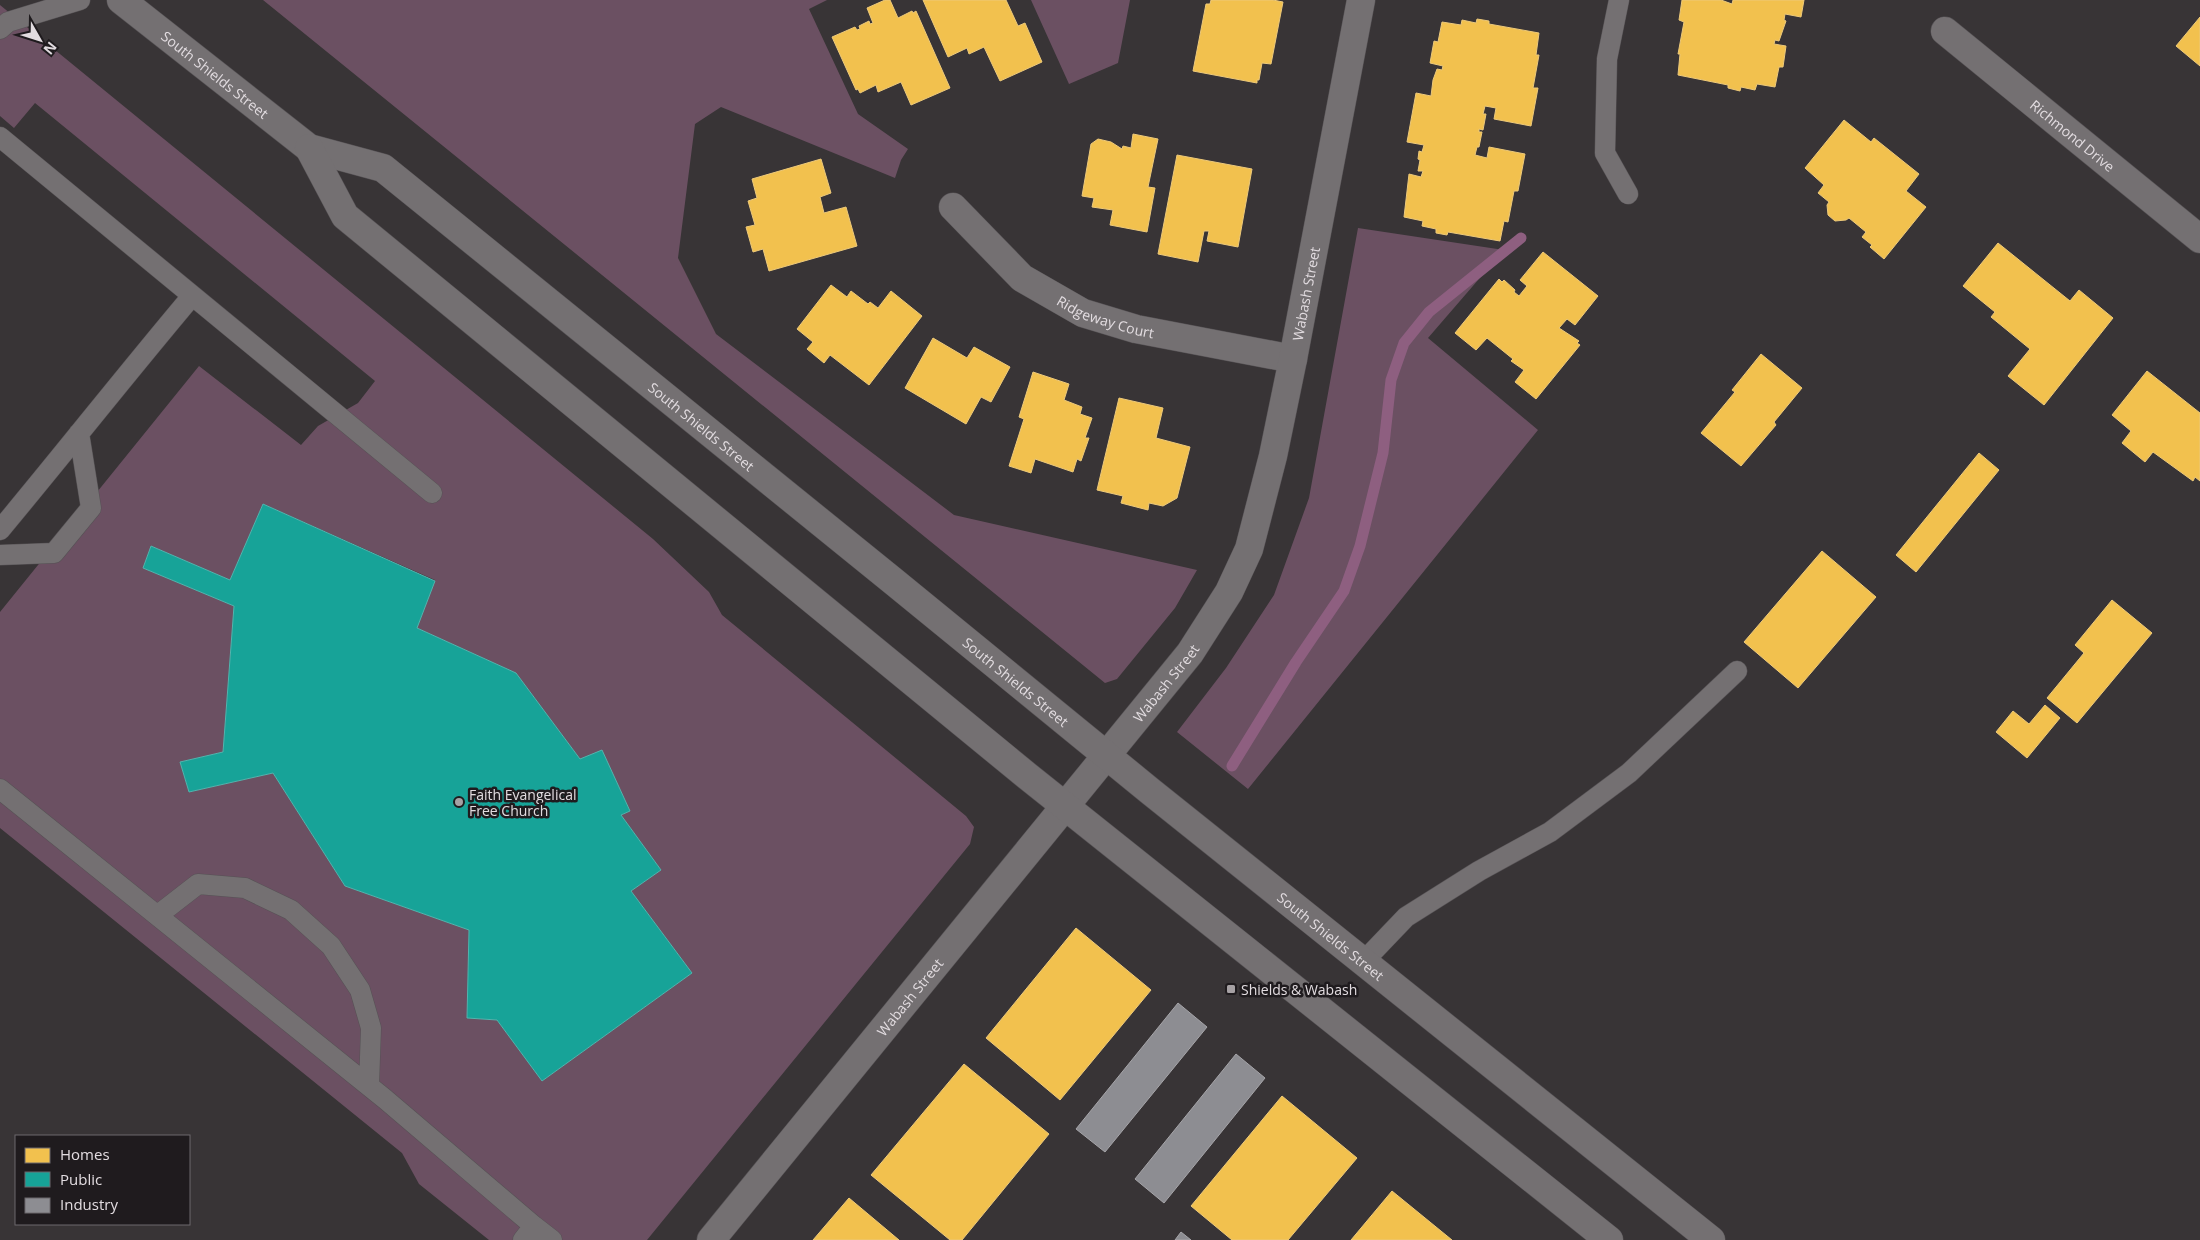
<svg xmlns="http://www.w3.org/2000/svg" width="2200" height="1240" font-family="'Open Sans',sans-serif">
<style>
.green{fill:#6b5062;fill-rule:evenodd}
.homes{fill:#f2c14e;stroke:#edc97a}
.public{fill:#17a398;stroke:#54b4ae}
.industry{fill:#8d8d92;stroke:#a6a5a9}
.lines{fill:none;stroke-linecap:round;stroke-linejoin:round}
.stream{stroke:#8e5f80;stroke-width:11}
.lane-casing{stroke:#565255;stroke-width:21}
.street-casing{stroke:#565255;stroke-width:29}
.secondary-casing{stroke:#565255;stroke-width:29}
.lane{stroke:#747072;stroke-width:20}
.street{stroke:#747072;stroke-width:28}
.secondary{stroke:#747072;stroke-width:28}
.poi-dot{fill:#a6a1a4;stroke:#1f1b1e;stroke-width:2}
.labels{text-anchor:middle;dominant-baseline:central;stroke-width:5;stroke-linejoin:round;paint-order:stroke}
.street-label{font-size:14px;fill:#e2dce0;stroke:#1f1b1e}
.poi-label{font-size:14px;fill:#e2dce0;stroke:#1f1b1e;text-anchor:start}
</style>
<rect width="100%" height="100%" fill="#383436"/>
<path class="green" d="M263,0H827L809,9L858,114L908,149L901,160L895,178L721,107L695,124L678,258L716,334L954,515L1197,570L1175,608L1117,679L1105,683Z
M1031,0H1130L1118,63L1069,84Z
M0,5L653,539L709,592L722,615L966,816L974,827L970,844L647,1240H489L419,1184L402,1153L0,828V612L199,366L301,445L318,426L358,403L375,381L35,103L14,128L0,116ZM263,504L435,580L417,628L516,673L580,759L602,751L630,811L621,815L661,870L631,891L692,973L542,1081L497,1020L467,1018L469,930L345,886L273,773L189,792L180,762L223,752L234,606L143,568L151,546L230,580Z
M1358,228L1504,250L1428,338L1538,430L1248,789L1177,732L1226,668L1274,595L1309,498Z"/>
<path class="homes" d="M885,0H890L898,18L912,11L913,13L916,11L950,88L911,105L901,82L878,92L876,85L860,93L858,89L856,90L832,37L855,27L857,30L860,29L859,26L869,21L870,24L873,23L867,8Z
M923,0H1006L1018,26L1025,23L1042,62L1000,81L984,47L969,54L967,48L948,57Z
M1211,0H1273L1283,2L1271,64L1262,63L1259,80H1257V83L1193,71L1206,4H1210Z
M1682,0H1721L1732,4L1733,0H1804L1801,17L1785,14L1784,20L1786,21L1779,41L1775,40L1774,44L1786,46L1783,67H1779L1775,87L1757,84L1755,90L1741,87L1740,91L1728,88V85L1678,75L1680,54H1678L1684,22L1679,20Z
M2200,17V66L2176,46Z
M1477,19L1489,21V24L1539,33L1536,55H1539L1533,88H1538L1531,126L1494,119L1496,108L1485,106L1483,114H1486L1483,130L1479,129V132H1482L1479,147H1477L1475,155L1487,158L1489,147L1525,154L1518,191H1514L1508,222L1504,221L1500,241L1448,232L1447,235L1436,233V229L1422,226L1423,221L1404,217L1409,174L1421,177L1423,171H1418L1420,160L1418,159L1419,151L1422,152L1424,145L1407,142L1416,93L1431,96L1433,80L1437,69L1442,70L1443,66L1430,63L1434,41L1438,42L1442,22L1461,25L1462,20L1476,23Z
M1844,120L1871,142L1874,138L1919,174L1906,191L1926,207L1884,259L1870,247L1872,245L1862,237L1866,232L1849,218L1846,220L1835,221L1828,215L1827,205L1829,202L1818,193L1824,185L1805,168Z
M1133,134L1158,139L1148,187L1155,188L1147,232L1110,225L1113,210L1092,207L1094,198L1082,196L1091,144L1098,139L1111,142L1122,149L1123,146L1131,148Z
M1177,155L1252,169L1238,247L1207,241L1209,231H1204L1198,262L1158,254Z
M821,159L831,193L820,197L824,213L846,207L857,246L769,271L763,249L753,252L746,227L755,225L748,201L757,198L752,179Z
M1998,243L2070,301L2079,290L2113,318L2044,405L2008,376L2030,349L1991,317L1995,312L1963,286Z
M1543,252L1598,296L1575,325L1567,319L1559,328L1579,341L1577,343L1580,345L1536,399L1515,382L1524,370L1511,361L1513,359L1487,338L1476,350L1455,333L1499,279L1502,282L1504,280L1515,290L1514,292L1519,296L1527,286L1520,280Z
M831,285L847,297L851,291L868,304L870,302L878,308L891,291L922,316L869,385L830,355L824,363L807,349L813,342L797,329Z
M933,338L967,358L974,347L1010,367L991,402L981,397L966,424L905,388Z
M1761,354L1802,388L1774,422L1776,425L1741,466L1701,433L1735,392L1732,390Z
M2147,371L2200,413V481L2195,477L2193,481L2153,452L2145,462L2122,443L2131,431L2112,415Z
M1033,372L1069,384L1064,400L1082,407L1080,414L1092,418L1085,438H1089L1081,461L1077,459L1073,472L1035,459L1031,473L1009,466L1024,419L1019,417Z
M1119,398L1163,408L1156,438L1190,447L1177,498L1163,506L1149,503L1148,510L1121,503L1123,496L1097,490Z
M1979,453L1999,470L1916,572L1896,555Z
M1822,551L1876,597L1798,688L1744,642Z
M2112,600L2152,633L2077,723L2047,698L2084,653L2075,645Z
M2045,705L2060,718L2027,758L1996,732L2013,711L2029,724Z
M1076,928L1151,990L1060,1100L986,1038Z
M964,1064L1049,1134L962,1240H950L871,1175Z
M1282,1096L1357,1158L1288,1240H1232L1191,1206Z
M1392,1191L1452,1240H1351Z
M849,1198L899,1240H813Z"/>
<path class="public" d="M263,504L435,581L417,628L516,673L580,759L602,750L630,811L621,815L661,870L631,891L692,973L542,1081L497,1020L467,1018L469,930L345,886L273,773L189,792L180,762L223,752L234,606L143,568L151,546L230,580Z"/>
<path class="industry" d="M1178,1003L1207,1027L1105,1152L1076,1129Z
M1236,1054L1265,1078L1164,1203L1135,1179Z
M1181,1232L1191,1240H1175Z"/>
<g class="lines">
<path class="stream" d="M1232,766L1296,662L1344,591L1360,546L1383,453L1391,380L1404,343L1429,312L1521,238"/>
<defs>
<path id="lane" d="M1619,0L1607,59L1605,153L1628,194
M0,29L8,22L80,0
M0,137L432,493
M0,530C65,452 127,373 192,296
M0,555L54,553L91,508L79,433
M0,789L385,1099L534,1226L523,1240
M158,915L198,884L245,888L291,910L331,946L360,990L371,1028L369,1086
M1363,962L1406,917L1479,871L1550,832L1629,773L1737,671
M534,1226L552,1240"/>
<g id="street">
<path id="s1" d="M1945,31L2200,239"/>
<path id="s2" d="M953,207L1022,278L1083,313L1136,329L1293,359"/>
<path id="s3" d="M711,1240L1190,653L1229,592L1249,549L1273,456L1293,359L1361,0"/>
</g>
<g id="secondary">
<path id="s4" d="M121,0L309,148L383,168L893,581L1150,791L1711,1240"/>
<path d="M309,148L345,216L1026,775L1609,1240"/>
</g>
</defs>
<use href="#lane" class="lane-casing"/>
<use href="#street" class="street-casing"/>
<use href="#secondary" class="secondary-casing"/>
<use href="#lane" class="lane"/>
<use href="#street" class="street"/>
<use href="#secondary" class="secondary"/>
</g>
<g class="poi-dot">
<circle cx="459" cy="802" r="5"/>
<rect x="1226" y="984" width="10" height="10" rx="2.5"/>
</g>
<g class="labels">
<g class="street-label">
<text stroke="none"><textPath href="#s4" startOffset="120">South Shields Street</textPath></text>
<text stroke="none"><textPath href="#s1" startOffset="165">Richmond Drive</textPath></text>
<text stroke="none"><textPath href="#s3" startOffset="1139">Wabash Street</textPath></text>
<text stroke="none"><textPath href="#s2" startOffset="192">Ridgeway Court</textPath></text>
<text stroke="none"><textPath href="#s4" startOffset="726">South Shields Street</textPath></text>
<text stroke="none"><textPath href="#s4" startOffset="1131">South Shields Street</textPath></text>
<text stroke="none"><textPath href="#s3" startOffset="719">Wabash Street</textPath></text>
<text stroke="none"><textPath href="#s4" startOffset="1536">South Shields Street</textPath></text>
<text stroke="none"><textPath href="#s3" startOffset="314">Wabash Street</textPath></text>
</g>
<g class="poi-label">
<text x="469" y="794">Faith Evangelical<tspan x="469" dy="16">Free Church</tspan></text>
<text x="1241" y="989">Shields &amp; Wabash</text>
</g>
</g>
<rect x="15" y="1135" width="175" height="90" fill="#1f1b1e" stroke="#6d686c"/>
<rect x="25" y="1148" width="25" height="15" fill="#f2c14e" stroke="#6d686c"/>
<text x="60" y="1160" font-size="15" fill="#e2dce0">Homes</text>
<rect x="25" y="1172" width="25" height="15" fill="#17a398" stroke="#6d686c"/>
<text x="60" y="1185" font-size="15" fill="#e2dce0">Public</text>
<rect x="25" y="1198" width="25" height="15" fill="#8d8d92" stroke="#6d686c"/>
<text x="60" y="1210" font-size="15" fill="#e2dce0">Industry</text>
<g transform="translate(40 40) rotate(129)" stroke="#1f1b1e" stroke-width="4" paint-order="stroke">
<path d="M0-4L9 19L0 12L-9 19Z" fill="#e2dce0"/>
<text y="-8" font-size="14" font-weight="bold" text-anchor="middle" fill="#e2dce0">N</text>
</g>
</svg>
